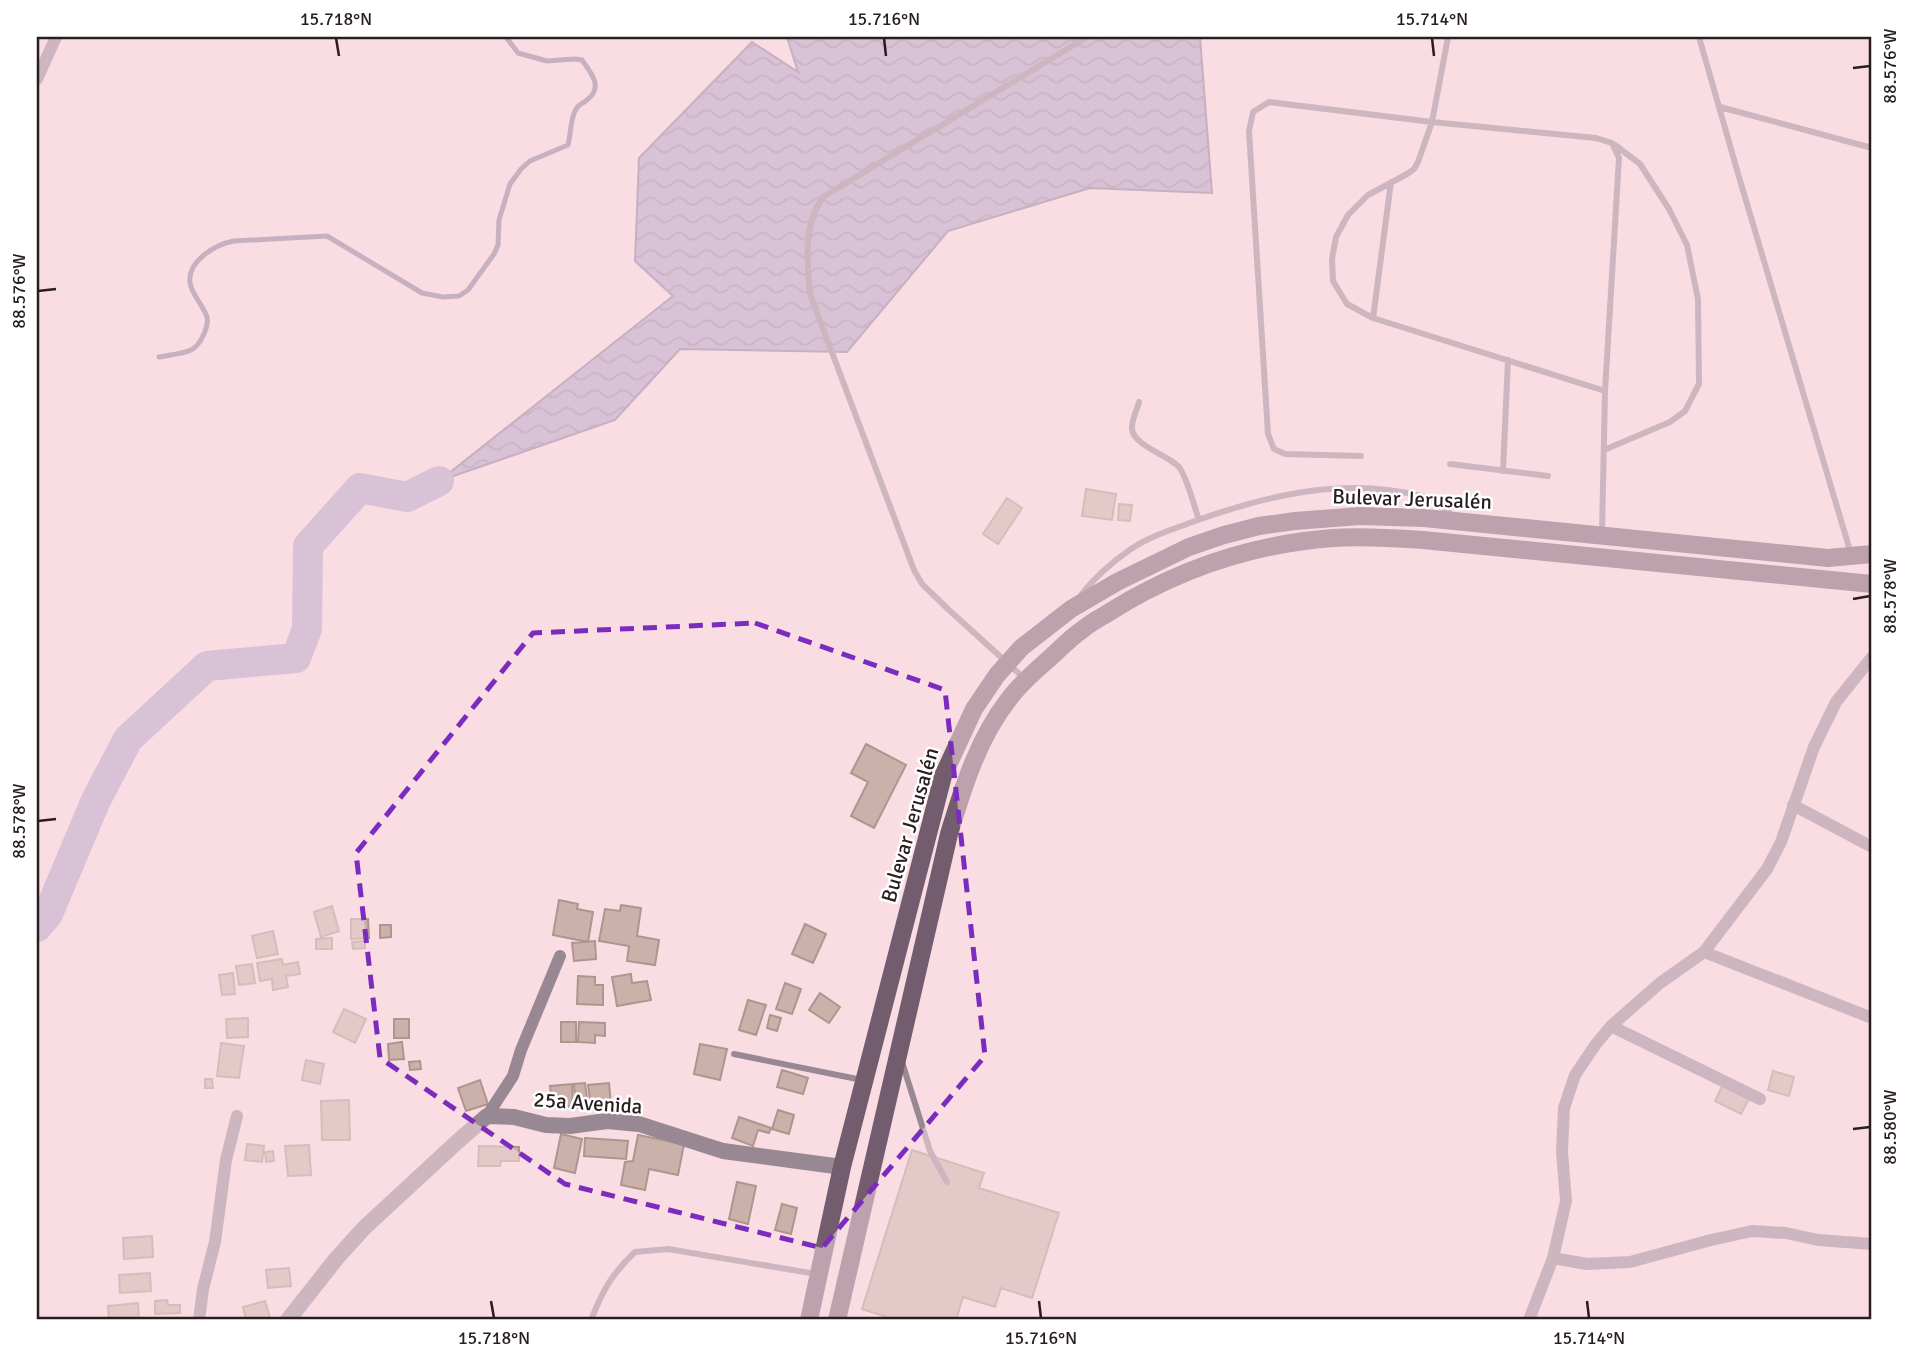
<svg xmlns="http://www.w3.org/2000/svg" width="1909" height="1357" font-family="Signika,sans-serif">
<style>
.water{fill:url(#water-waves);stroke:#897a95;stroke-width:2}
.lines{fill:none;stroke-linecap:round;stroke-linejoin:round}
.stream{stroke:#897a95;stroke-width:5}
.river{stroke:#b2a1c7;stroke-width:30}
.building{fill:#cbb1aa;stroke:#ae958e;stroke-width:2}
.service{stroke:#988894;stroke-width:6}
.minor{stroke:#988894;stroke-width:12}
.tertiary{stroke:#988894;stroke-width:16}
.secondary{stroke:#735c6d;stroke-width:18}
.marked{fill:none;stroke:#7b2cbf;stroke-width:5;stroke-dasharray:14 9;stroke-linejoin:round}
.ticks{fill:none;stroke:#281e20;stroke-width:2.5}
.labels{text-anchor:middle;dominant-baseline:central;stroke-width:5;stroke-linejoin:round;paint-order:stroke}
.street-label{font-size:21px;fill:#281e20;stroke:#fff}
.neatline{fill:none;stroke:#281e20;stroke-width:2.5}
.ticks-label{font-size:18px;text-anchor:middle;fill:#281e20}
</style>
<defs>
<pattern id="water-waves" width="16" height="10" patternUnits="userSpaceOnUse" patternTransform="scale(1.75)"><rect width="16" height="10" fill="#b2a1c7"/><path d="M0 5q4-4 8 0t8 0" fill="none" stroke="#9183a1"/></pattern>
</defs>
<rect width="100%" height="100%" fill="#f9dde2"/>
<path class="water" d="M787,37H1200L1212,193L1090,188L948,231L847,352L680,349L615,420L439,481L673,296L635,261L639,158L752,42L798,72Z"/>
<g class="lines">
<path class="stream" d="M159,357C169,355 182,354 191,350C200,346 209,327 207,317C203,305 192,295 190,283C187,261 216,244 234,241L327,236L422,293L443,297L459,296L468,290L494,254L498,245L499,220L510,184L521,169L530,161L568,145C571,134 570,121 575,111C578,103 582,105 587,100C604,87 591,73 582,60L574,59L547,61L518,53L506,37"/>
<path class="river" d="M37,927L48,914L96,800L128,739L207,666L296,658L307,629L308,546L360,488L407,497L439,481"/>
</g>
<path class="building" d="M1086,489L1116,494L1112,520L1082,516Z
M1007,498L1022,508L998,544L983,534Z
M1119,504L1132,505L1130,521L1118,520Z
M866,744L906,765L874,828L851,816L868,782L851,773Z
M559,900L578,904L577,909L593,912L588,942L553,935Z
M621,905L641,908L637,936L659,940L655,965L627,961L629,946L599,941L605,909L620,911Z
M332,906L339,931L321,937L314,912Z
M351,919H368L369,938L351,939Z
M805,924L826,934L813,963L792,954Z
M380,925H391V937L380,938Z
M273,931L278,954L257,958L252,936Z
M332,938V949H316V939Z
M365,941V948L353,949L352,942Z
M595,941L596,959L574,961L572,943Z
M282,959L283,965L298,962L300,974L286,976L288,987L273,990L272,979L260,981L257,963Z
M252,964L255,983L239,985L236,966Z
M233,973L235,994L222,995L219,975Z
M631,974L632,983L647,981L651,1000L617,1006L612,977Z
M578,976L595,977V985H603V1005L577,1004Z
M785,983L801,989L792,1014L776,1009Z
M820,993L840,1007L829,1023L809,1010Z
M748,1000L766,1005L756,1035L739,1030Z
M344,1009L366,1019L355,1043L333,1032Z
M770,1015L781,1018L777,1031L767,1028Z
M248,1018V1037L227,1038L226,1019Z
M394,1019H409V1038H394Z
M561,1022H576V1042H561Z
M579,1022L605,1023V1036L595,1035V1043L578,1042Z
M402,1042L404,1059L389,1060L388,1044Z
M221,1043L244,1046L239,1078L217,1076Z
M700,1044L727,1049L720,1080L694,1074Z
M306,1060L324,1064L320,1084L302,1080Z
M420,1061L421,1069L410,1070L409,1062Z
M782,1070L808,1078L803,1094L777,1087Z
M1773,1071L1794,1077L1789,1096L1768,1090Z
M205,1079H212L213,1088H205Z
M480,1080L488,1104L466,1111L458,1088Z
M585,1083L588,1106L576,1108L574,1084Z
M609,1083L611,1104L591,1107L588,1085Z
M572,1084L573,1106L552,1108L550,1086Z
M1722,1086L1749,1099L1741,1114L1715,1101Z
M349,1100L350,1140H322L321,1101Z
M778,1110L794,1115L789,1134L772,1129Z
M739,1117L771,1128L769,1133L758,1130L753,1146L732,1138Z
M561,1134L582,1139L575,1173L554,1168Z
M638,1135L684,1144L678,1175L649,1169L645,1190L621,1185L625,1162L633,1161Z
M585,1138L628,1141L626,1159L584,1156Z
M247,1144L264,1146L262,1162L245,1160Z
M309,1145L311,1175L288,1176L285,1146Z
M479,1146L519,1147V1161H501L500,1166H478Z
M912,1150L984,1173L979,1188L1059,1213L1032,1298L1001,1288L995,1307L963,1297L956,1320H896L862,1309Z
M273,1151L274,1161L266,1162L265,1152Z
M737,1182L756,1186L748,1224L729,1219Z
M782,1204L797,1208L791,1234L775,1230Z
M152,1236L153,1257L124,1259L123,1238Z
M289,1268L291,1286L268,1288L266,1270Z
M150,1273L151,1291L120,1293L119,1275Z
M167,1300L168,1305H180V1313L155,1314V1301Z
M265,1301L270,1318L262,1320H246L243,1307Z
M138,1303L139,1320H109L108,1306Z"/>
<g class="lines">
<path class="service" d="M1448,37L1432,122L1418,162L1414,169L1407,174L1368,195L1348,215L1336,237L1332,259L1333,281L1347,304L1373,318L1605,391
M1699,37L1739,177L1851,554
M1720,107L1872,148
M1373,318L1391,182
M1139,402C1137,410 1131,421 1132,429C1133,445 1169,456 1179,467C1187,477 1194,506 1199,520
M1604,450L1670,422L1685,411L1699,384L1698,299L1687,245L1669,209L1640,164L1615,145
M1361,456L1285,454L1274,449L1268,434L1249,131L1253,112L1269,102L1432,122L1596,138L1612,143L1619,158L1605,391L1602,534
M1450,464L1548,476
M1503,471L1508,360
M1081,595C1095,577 1112,562 1131,549C1150,536 1174,529 1195,521C1257,499 1322,482 1388,490C1400,492 1413,493 1425,497C1434,500 1443,509 1451,514
M1025,679L949,610L922,584L914,570L810,294C807,261 803,225 823,197L1087,37
M734,1054L862,1080
M902,1062L930,1151L947,1182
M591,1320C603,1290 611,1275 635,1252L668,1249L816,1274"/>
<path class="minor" d="M37,79L56,37
M1793,805L1872,847
M1704,952L1872,1018
M1611,1026L1760,1099
M487,1116L513,1076L521,1050L560,956
M1553,1258L1587,1264L1630,1262L1711,1240L1752,1231L1786,1233L1818,1240L1872,1244
M199,1320L203,1289L215,1242L226,1160L237,1116
M1529,1320L1553,1258L1566,1201L1562,1152L1564,1108L1575,1075L1596,1044L1611,1026L1660,983L1704,952L1767,869L1781,842L1814,747L1836,702L1872,657"/>
<path class="tertiary" d="M288,1320L336,1259L364,1228L457,1142L487,1116L514,1117L546,1125L570,1126L607,1121L639,1124L723,1151L842,1167"/>
<path class="secondary" d="M809,1320L842,1167L943,776L974,709L997,675L1021,648L1071,609L1117,582L1189,547L1224,535L1259,526L1295,521L1360,516L1424,518L1828,558L1872,554
M837,1320L949,834C963,788 978,738 1009,699C1020,684 1036,670 1050,658C1060,649 1070,638 1082,630C1090,623 1100,618 1108,613C1176,570 1253,544 1333,538C1363,536 1393,538 1423,540L1872,584"/>
</g>
<path d="M0 0H1909V1357H0ZM755,623L945,690L985,1056L822,1248L565,1184L380,1058L356,853L533,633Z" fill="#f9dde2" fill-opacity=".55" fill-rule="evenodd"/>
<path class="marked" d="M755,623L945,690L985,1056L822,1248L565,1184L380,1058L356,853L533,633Z"/>
<path class="ticks" d="M336,38L339,56M884,38L886,56M1432,38L1434,56M1853,68L1870,66M38,291L56,289M1853,599L1870,596M38,821L56,819M1853,1129L1870,1127M491,1301L494,1318M1039,1301L1041,1318M1587,1301L1589,1318"/>
<g class="labels">
<g class="street-label">
<text transform="translate(1412 499) rotate(2)">Bulevar Jerusalén</text>
<text transform="translate(910 825) rotate(-74)">Bulevar Jerusalén</text>
<text transform="translate(588 1103) rotate(4)">25a Avenida</text>
</g>
</g>
<rect width="1909" height="1357" fill="none" stroke="#ffffff" stroke-width="77"/>
<rect x="38" y="38" width="1832" height="1280" class="neatline"/>
<g class="ticks-label">
<text x="336" y="25">15.718°N</text>
<text x="884" y="25">15.716°N</text>
<text x="1432" y="25">15.714°N</text>
<text transform="translate(1890 66) rotate(-90)" y="6">88.576°W</text>
<text transform="translate(19 291) rotate(-90)" y="6">88.576°W</text>
<text transform="translate(1890 596) rotate(-90)" y="6">88.578°W</text>
<text transform="translate(19 821) rotate(-90)" y="6">88.578°W</text>
<text transform="translate(1890 1127) rotate(-90)" y="6">88.580°W</text>
<text x="494" y="1344">15.718°N</text>
<text x="1041" y="1344">15.716°N</text>
<text x="1589" y="1344">15.714°N</text>
</g>
</svg>
